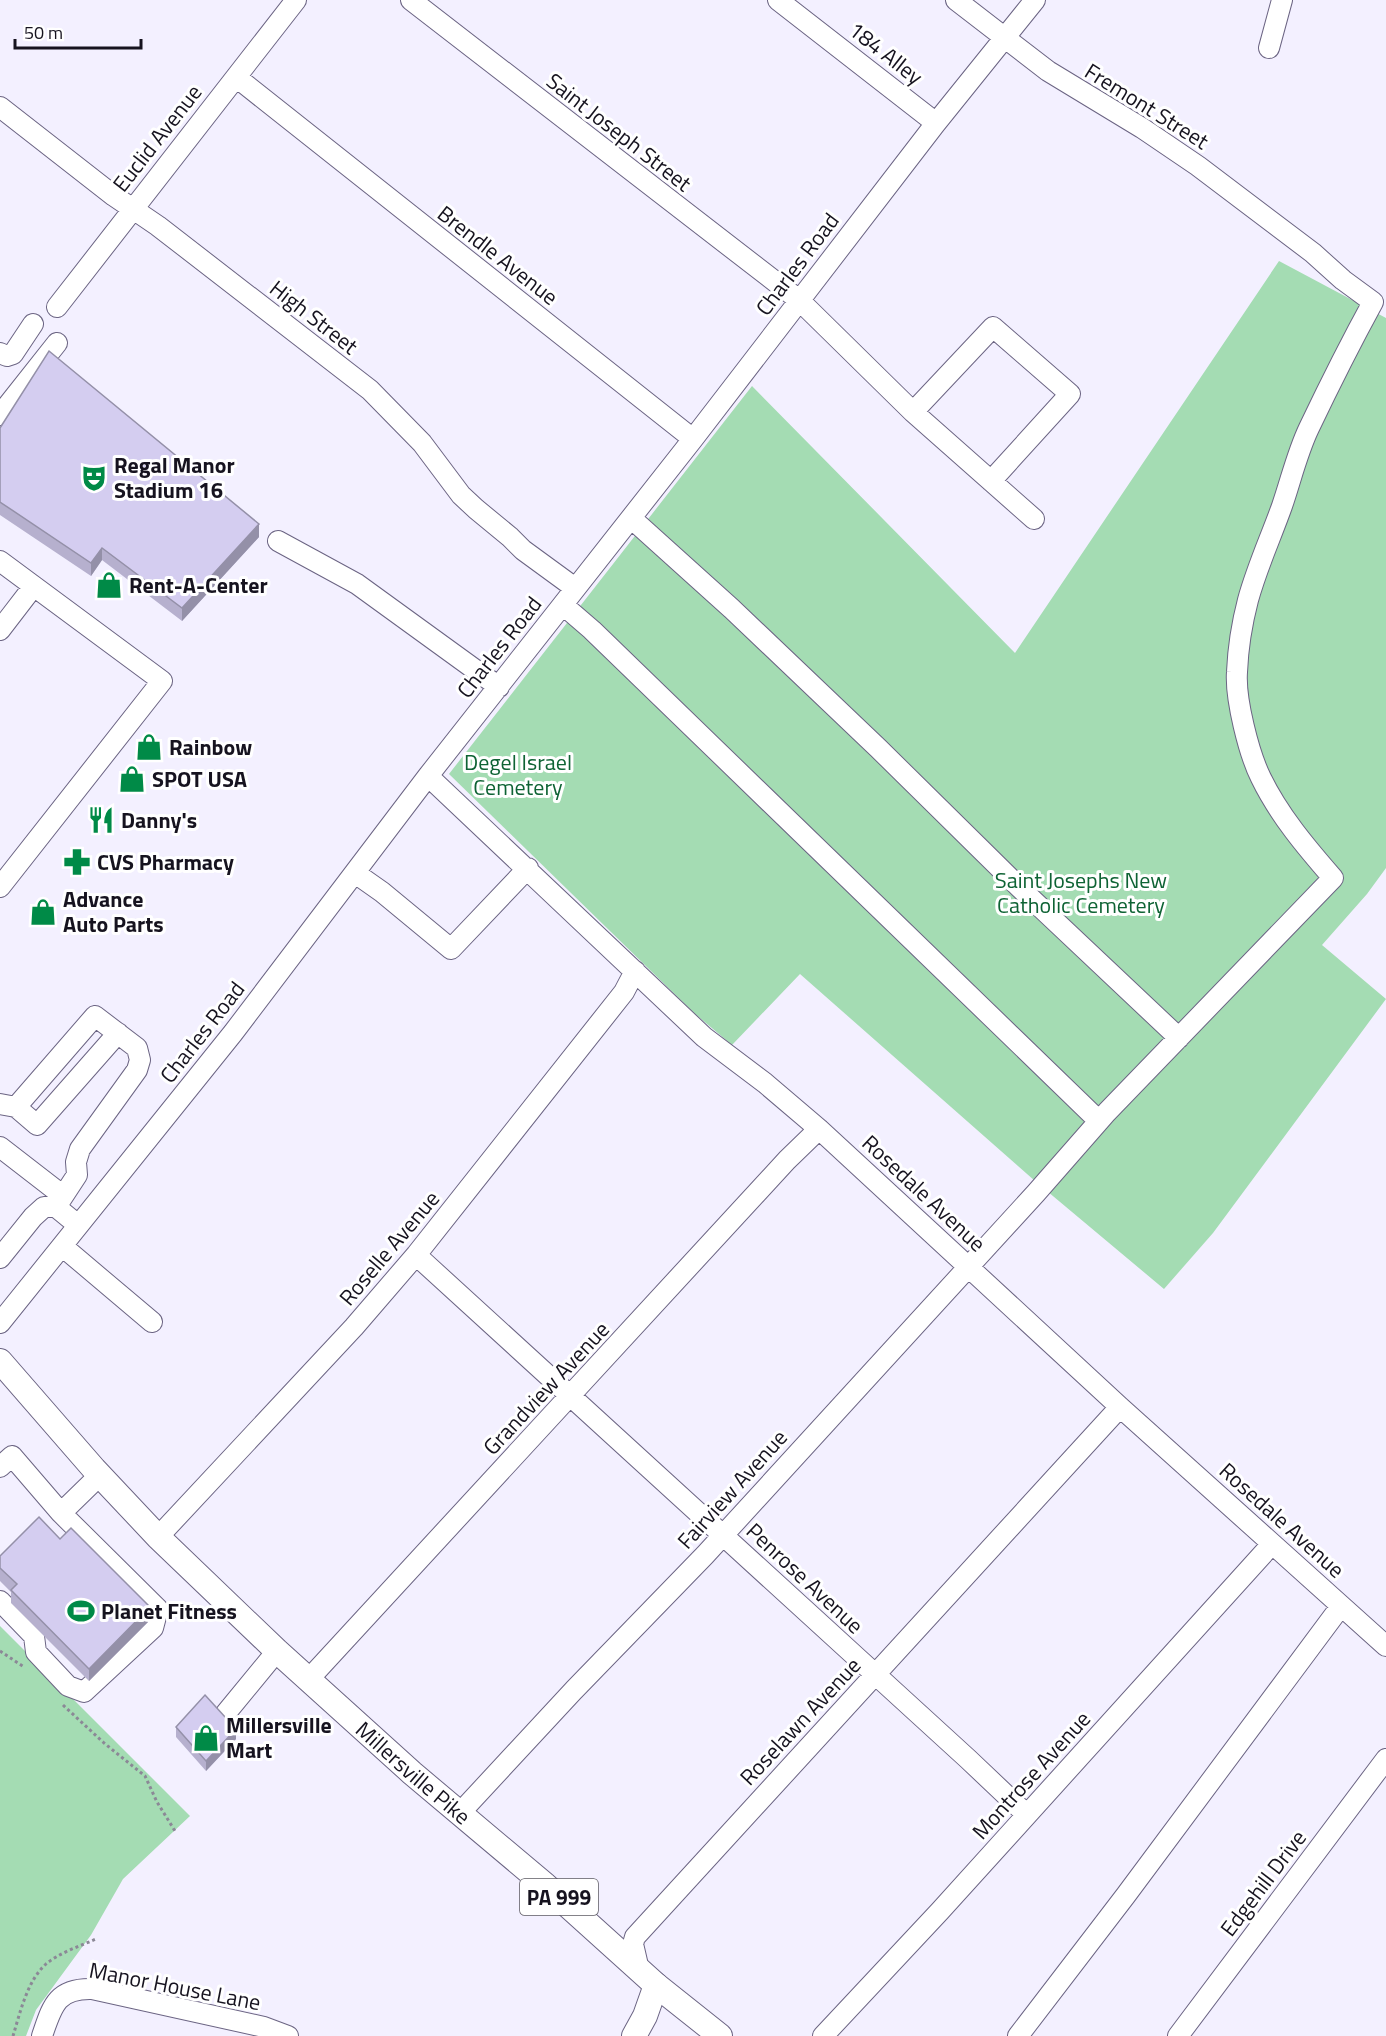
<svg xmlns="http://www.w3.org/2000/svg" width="1386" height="2036" font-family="'Titillium Web',sans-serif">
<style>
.green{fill:#a4dcb3}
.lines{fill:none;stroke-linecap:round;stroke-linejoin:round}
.minor-casing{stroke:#6b6483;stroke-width:22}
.major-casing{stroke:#6b6483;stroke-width:26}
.path{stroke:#8b8896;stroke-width:3;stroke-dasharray:3 3;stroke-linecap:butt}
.minor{stroke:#fff;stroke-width:20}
.major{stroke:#fff;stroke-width:24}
.wall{fill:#b6b0ce}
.shaded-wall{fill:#9490a8}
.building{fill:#d4cdf0;stroke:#9490a8;stroke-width:1.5}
.labels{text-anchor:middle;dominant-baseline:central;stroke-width:6;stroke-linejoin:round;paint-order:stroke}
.shield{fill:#fff;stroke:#5c5a62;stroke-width:1.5}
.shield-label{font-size:21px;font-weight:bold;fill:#16131f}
.street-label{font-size:22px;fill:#16131f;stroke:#fff}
.poi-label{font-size:22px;font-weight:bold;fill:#16131f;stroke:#fff;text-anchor:start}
.park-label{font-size:22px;fill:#0e6334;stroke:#fff}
</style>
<rect width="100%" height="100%" fill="#f3f0ff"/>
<path class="green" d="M1279,261L1386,318V868L1367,894L1322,945L1386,999L1213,1233L1164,1289L1035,1181L800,974L732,1045L694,1013L449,774L752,386L1015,653Z
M0,1626L190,1816L123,1879L91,1935L36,2010L26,2036H0Z"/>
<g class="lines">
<defs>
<path id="minor" d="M411,0L799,300L913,412L1034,519
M778,0L936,123
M1269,48L1282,0
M236,77L693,439
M0,107L114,196L158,226L370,390L422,443L461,495L476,509L510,537L523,550L575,588
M57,307L296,0
M0,353L7,356L13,354L33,324
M913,412L993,327L1070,394L991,481
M0,415L57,343
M631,518L732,609L878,748L1020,888L1179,1038
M278,541L357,584L499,687
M0,561L162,681L0,887
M563,605L592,630L1099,1121
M0,630L33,587
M428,776L704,1037L765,1083L819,1129L1120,1407L1386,1646
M355,873L382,892L451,949L528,868
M0,1104L16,1107L95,1016L137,1048L140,1060L137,1070L80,1149L76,1162L77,1175L56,1207
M16,1107L37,1125L118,1033
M0,1147L62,1195
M62,1246L152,1322
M416,1255L968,1759L1027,1815
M0,1258L33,1217L44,1207H56L78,1225
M0,1323L233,1033L428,776L693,439L936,123L1035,0
M0,1467L12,1456L61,1513
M158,1537L354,1327L416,1255L624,992L635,971
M0,1601L34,1636L36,1652L68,1686L84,1692L153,1628L158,1609L61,1513L100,1475
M308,1680L787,1160L819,1129
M226,1713L277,1651
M459,1814L574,1690L705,1555L1036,1193L1107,1112L1333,878C1306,847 1279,815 1261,778C1249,754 1235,699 1237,672C1238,648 1242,623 1248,600C1257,567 1271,537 1282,506C1291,480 1297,453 1309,428C1329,386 1350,344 1373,302L1343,280L1313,253L1198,166L1142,128L1048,71L956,0
M639,1970L633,1944L635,1937L1120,1407
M42,2036C52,2007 56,1988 92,1989L264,2027L288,2036
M823,2036L940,1911L1272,1544
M1018,2036L1126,1895L1341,1606
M1178,2036L1386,1759"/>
<g id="major">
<path id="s1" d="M0,1361L94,1469L158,1537L277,1651L412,1773L544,1884L656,1985L720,2036"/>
<path d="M634,2036L645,2016L656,1985"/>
</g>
</defs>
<use href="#minor" class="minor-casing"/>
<use href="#major" class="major-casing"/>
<path class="path" d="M0,1651L24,1667
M63,1705L104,1743L145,1776L157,1802L175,1831
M13,2036C20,2013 27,1981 46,1964C59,1953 80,1946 96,1939"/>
<use href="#minor" class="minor"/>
<use href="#major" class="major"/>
</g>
<path class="wall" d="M0,428L259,537L182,621L102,560L91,576L0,515Z
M60,1539L150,1620L89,1681L11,1603V1592L0,1581V1568Z
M176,1727L236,1739L206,1771L176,1737Z"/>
<path class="shaded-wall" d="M259,524V537L182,621V608Z
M102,548V560L91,576V563Z
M150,1607V1620L89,1681V1669Z
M236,1729V1739L206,1771V1761Z"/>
<path class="building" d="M49,351L259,524L182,608L102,548L91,563L0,502V428Z
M39,1517L60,1539L71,1528L150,1607L89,1669L11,1590L17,1584L0,1568V1556Z
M205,1695L236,1729L206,1761L176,1727Z"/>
<defs>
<symbol id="theatre-bare" viewBox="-9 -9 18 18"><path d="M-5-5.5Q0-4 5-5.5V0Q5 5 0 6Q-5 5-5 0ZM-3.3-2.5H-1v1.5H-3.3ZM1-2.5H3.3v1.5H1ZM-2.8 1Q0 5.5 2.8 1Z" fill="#008a47" stroke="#fff" stroke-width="2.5" paint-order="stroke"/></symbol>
<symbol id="shop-bare" viewBox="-9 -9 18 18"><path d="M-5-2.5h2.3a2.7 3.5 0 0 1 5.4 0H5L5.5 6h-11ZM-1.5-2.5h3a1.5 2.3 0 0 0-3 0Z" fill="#008a47" stroke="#fff" stroke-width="2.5" paint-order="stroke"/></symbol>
<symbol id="restaurant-bare" viewBox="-9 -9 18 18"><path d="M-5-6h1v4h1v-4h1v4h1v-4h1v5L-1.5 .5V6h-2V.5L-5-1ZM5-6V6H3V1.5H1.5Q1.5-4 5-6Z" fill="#008a47" stroke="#fff" stroke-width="2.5" paint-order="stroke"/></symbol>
<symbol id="pharmacy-bare" viewBox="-9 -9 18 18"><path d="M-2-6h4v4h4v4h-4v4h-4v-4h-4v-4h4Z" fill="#008a47" stroke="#fff" stroke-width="2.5" paint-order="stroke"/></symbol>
<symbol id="stadium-bare" viewBox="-9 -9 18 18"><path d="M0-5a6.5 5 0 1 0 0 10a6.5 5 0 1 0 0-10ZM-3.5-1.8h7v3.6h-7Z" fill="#008a47" stroke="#fff" stroke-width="2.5" paint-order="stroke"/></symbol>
</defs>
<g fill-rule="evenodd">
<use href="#theatre-bare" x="75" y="459" width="38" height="38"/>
<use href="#shop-bare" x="90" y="566" width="38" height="38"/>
<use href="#shop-bare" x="130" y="728" width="38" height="38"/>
<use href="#shop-bare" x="113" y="760" width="38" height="38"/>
<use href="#restaurant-bare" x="82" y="801" width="38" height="38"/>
<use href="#pharmacy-bare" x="58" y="843" width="38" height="38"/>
<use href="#shop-bare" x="24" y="893" width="38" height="38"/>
<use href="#stadium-bare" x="62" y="1592" width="38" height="38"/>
<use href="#shop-bare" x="187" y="1719" width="38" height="38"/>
</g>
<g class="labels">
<rect class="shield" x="520" y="1879" width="78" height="36" rx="4.5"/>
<g class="shield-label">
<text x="559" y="1897">PA 999</text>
</g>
<g class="street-label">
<text transform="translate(886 53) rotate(38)">184 Alley</text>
<text transform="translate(1147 106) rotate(32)">Fremont Street</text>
<text transform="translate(619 132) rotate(38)">Saint Joseph Street</text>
<text transform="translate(157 138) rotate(-52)">Euclid Avenue</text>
<text transform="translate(498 255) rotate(38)">Brendle Avenue</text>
<text transform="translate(797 264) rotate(-53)">Charles Road</text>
<text transform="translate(314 317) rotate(38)">High Street</text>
<text transform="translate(499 647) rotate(-52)">Charles Road</text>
<text transform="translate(202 1032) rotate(-52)">Charles Road</text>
<text transform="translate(924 1193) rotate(43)">Rosedale Avenue</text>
<text transform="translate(389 1248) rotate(-50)">Roselle Avenue</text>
<text transform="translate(546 1388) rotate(-47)">Grandview Avenue</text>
<text transform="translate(732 1489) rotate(-48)">Fairview Avenue</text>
<text transform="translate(1282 1520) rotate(42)">Rosedale Avenue</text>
<text transform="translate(805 1578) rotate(43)">Penrose Avenue</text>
<text transform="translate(800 1721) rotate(-47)">Roselawn Avenue</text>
<text stroke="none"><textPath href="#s1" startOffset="584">Millersville Pike</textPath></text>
<text transform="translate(1031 1775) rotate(-48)">Montrose Avenue</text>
<text transform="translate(1263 1883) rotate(-53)">Edgehill Drive</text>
<text transform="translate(175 1986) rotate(11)">Manor House Lane</text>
</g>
<g class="poi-label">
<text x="114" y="465">Regal Manor<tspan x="114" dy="25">Stadium 16</tspan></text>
<text x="129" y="585">Rent-A-Center</text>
<text x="169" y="747">Rainbow</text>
<text x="152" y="779">SPOT USA</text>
<text x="121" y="820">Danny's</text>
<text x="97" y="862">CVS Pharmacy</text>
<text x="63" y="899">Advance<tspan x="63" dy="25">Auto Parts</tspan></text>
<text x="101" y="1611">Planet Fitness</text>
<text x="226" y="1725">Millersville<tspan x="226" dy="25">Mart</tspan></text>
</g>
<g class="park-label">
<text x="518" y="762">Degel Israel<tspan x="518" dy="25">Cemetery</tspan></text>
<text x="1081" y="880">Saint Josephs New<tspan x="1081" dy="25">Catholic Cemetery</tspan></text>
</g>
</g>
<path d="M15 39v9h126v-9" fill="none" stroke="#16131f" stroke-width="3"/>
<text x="24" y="39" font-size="18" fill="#16131f" stroke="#ffffff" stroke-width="4.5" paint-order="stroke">50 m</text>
</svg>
